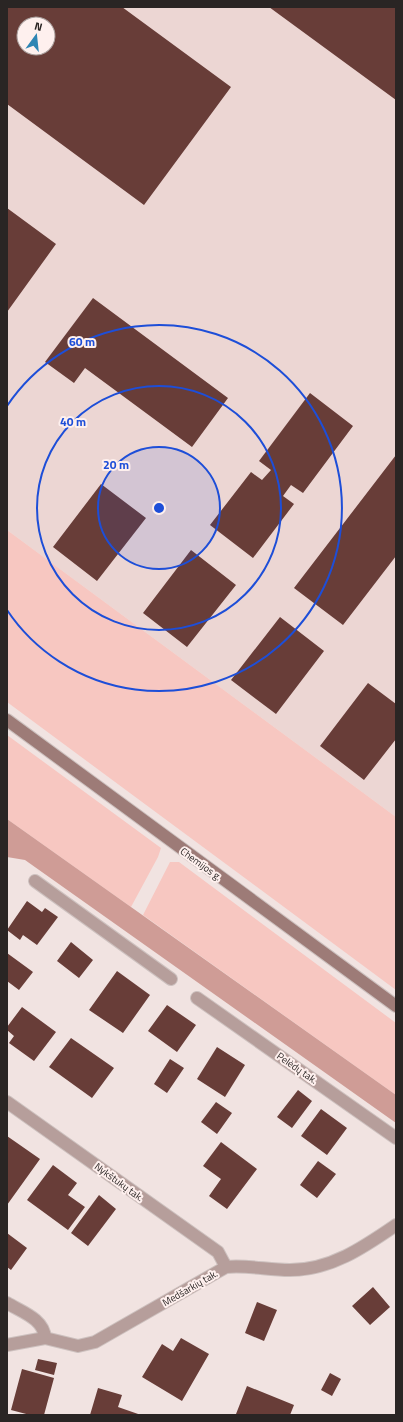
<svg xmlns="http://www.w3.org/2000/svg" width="403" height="1422" font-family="'Titillium Web',sans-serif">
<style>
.built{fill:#ecd6d3;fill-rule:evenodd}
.green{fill:#f7c7c1}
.forest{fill:#cf9c96}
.building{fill:#683d38;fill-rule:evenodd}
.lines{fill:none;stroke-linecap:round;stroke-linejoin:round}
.street-casing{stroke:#cdc1bf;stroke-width:14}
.secondary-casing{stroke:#cdc1bf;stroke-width:14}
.street{stroke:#b69e9b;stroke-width:12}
.secondary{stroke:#9d7b77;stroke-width:12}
.ring{fill:none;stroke:#1d4ed8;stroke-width:2}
.labels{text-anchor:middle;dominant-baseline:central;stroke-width:4;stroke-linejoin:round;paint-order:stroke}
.street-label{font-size:10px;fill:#2a2524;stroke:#fef0ee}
.centre{fill:#1d4ed8;stroke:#fef0ee;stroke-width:2}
.ring-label{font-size:12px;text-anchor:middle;font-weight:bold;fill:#1d4ed8;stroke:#fef0ee;stroke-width:4;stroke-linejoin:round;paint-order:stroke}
</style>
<rect width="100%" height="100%" fill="#f1e3e1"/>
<path class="built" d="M7,7H396V817L7,530ZM24,24H48V48H24Z"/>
<path class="green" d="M7,530L396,817V990L7,702Z
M7,735L161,848L158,857L131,907L7,819Z
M170,862H179L396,1023V1095L143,915Z"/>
<path class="forest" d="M7,819L396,1095V1123L25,860L7,857Z"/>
<path class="building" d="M7,7H122L231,87L144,205L7,104ZM24,24H48V48H24Z
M269,7H396V100Z
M7,208L56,244L7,312Z
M93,298L228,398L192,447L85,368L74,383L45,362Z
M310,393L353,426L303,493L291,485L283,496L294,504L253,558L210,525L251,472L262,480L271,470L259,461Z
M396,455V556L343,625L294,588Z
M101,484L146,518L97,581L53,547Z
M191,550L236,585L187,647L143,613Z
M280,617L324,651L276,714L231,680Z
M368,683L396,704V739L364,780L320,746Z
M27,901L42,912L45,908L58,917L37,945L23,935L20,940L7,930Z
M71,942L93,960L79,978L57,961Z
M7,953L33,972L19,990L7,981Z
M117,971L150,995L123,1033L89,1010Z
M167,1005L196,1025L177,1052L148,1031Z
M22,1007L56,1032L34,1061L9,1043L14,1036L7,1030V1027Z
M71,1038L114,1068L92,1098L49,1067Z
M217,1047L245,1065L225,1097L197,1079Z
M170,1059L184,1068L167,1093L154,1084Z
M298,1090L312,1101L292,1128L277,1117Z
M216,1102L232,1113L217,1134L201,1122Z
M321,1109L347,1128L327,1155L301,1136Z
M7,1136L40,1159L7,1205Z
M221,1142L257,1169L227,1209L209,1196L221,1179L203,1166Z
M318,1161L336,1174L317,1198L300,1185Z
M53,1165L77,1183L68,1195L85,1207L68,1230L27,1200Z
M99,1195L116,1209L88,1246L71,1233Z
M7,1233L27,1248L11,1270L7,1267Z
M373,1287L390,1307L370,1325L352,1306Z
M257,1302L277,1310L264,1341L245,1333Z
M181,1338L209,1354L182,1401L142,1377L162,1344L173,1351Z
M38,1359L57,1363L54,1375L35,1370Z
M22,1369L54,1378L44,1415H30L11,1410Z
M330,1373L341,1379L332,1396L321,1390Z
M247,1386L294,1405L290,1415L236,1414Z
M98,1388L122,1395L118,1407L141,1415H90Z"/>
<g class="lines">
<defs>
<path id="street" d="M35,881L171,979
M197,998L396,1138
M7,1102L218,1252L226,1267
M7,1303C22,1312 44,1319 45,1338
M7,1345L45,1338L78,1346L95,1342L226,1267C250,1265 267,1270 290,1270C331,1270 364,1247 396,1225"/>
<path id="secondary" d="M7,720L396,1006"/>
</defs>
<use href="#street" class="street-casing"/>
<use href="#secondary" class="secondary-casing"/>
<use href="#street" class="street"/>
<use href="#secondary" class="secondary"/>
</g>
<circle cx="159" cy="508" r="61" fill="#1d4ed8" fill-opacity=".12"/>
<g class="ring">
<circle cx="159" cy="508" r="61"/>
<circle cx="159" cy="508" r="122"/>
<path d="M7 406A183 183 0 1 1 7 610"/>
</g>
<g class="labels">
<g class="street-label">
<text transform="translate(201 864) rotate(36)">Chemijos g.</text>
<text transform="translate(297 1068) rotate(35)">Pelėdų tak.</text>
<text transform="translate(119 1182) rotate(36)">Nykštukų tak.</text>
<text transform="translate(190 1288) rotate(-30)">Medšarkių tak.</text>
</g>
</g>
<circle cx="159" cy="508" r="6" class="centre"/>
<g class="ring-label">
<text x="82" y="346">60 m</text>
<text x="73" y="426">40 m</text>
<text x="116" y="469">20 m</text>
</g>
<rect width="403" height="1422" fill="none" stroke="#2a2524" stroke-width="16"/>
<g transform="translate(36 36) rotate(15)"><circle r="19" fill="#fef0ee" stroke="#a99f9d"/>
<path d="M0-3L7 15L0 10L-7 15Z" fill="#2e85b4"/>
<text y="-6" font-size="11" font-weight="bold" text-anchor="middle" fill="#2a2524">N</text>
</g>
</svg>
